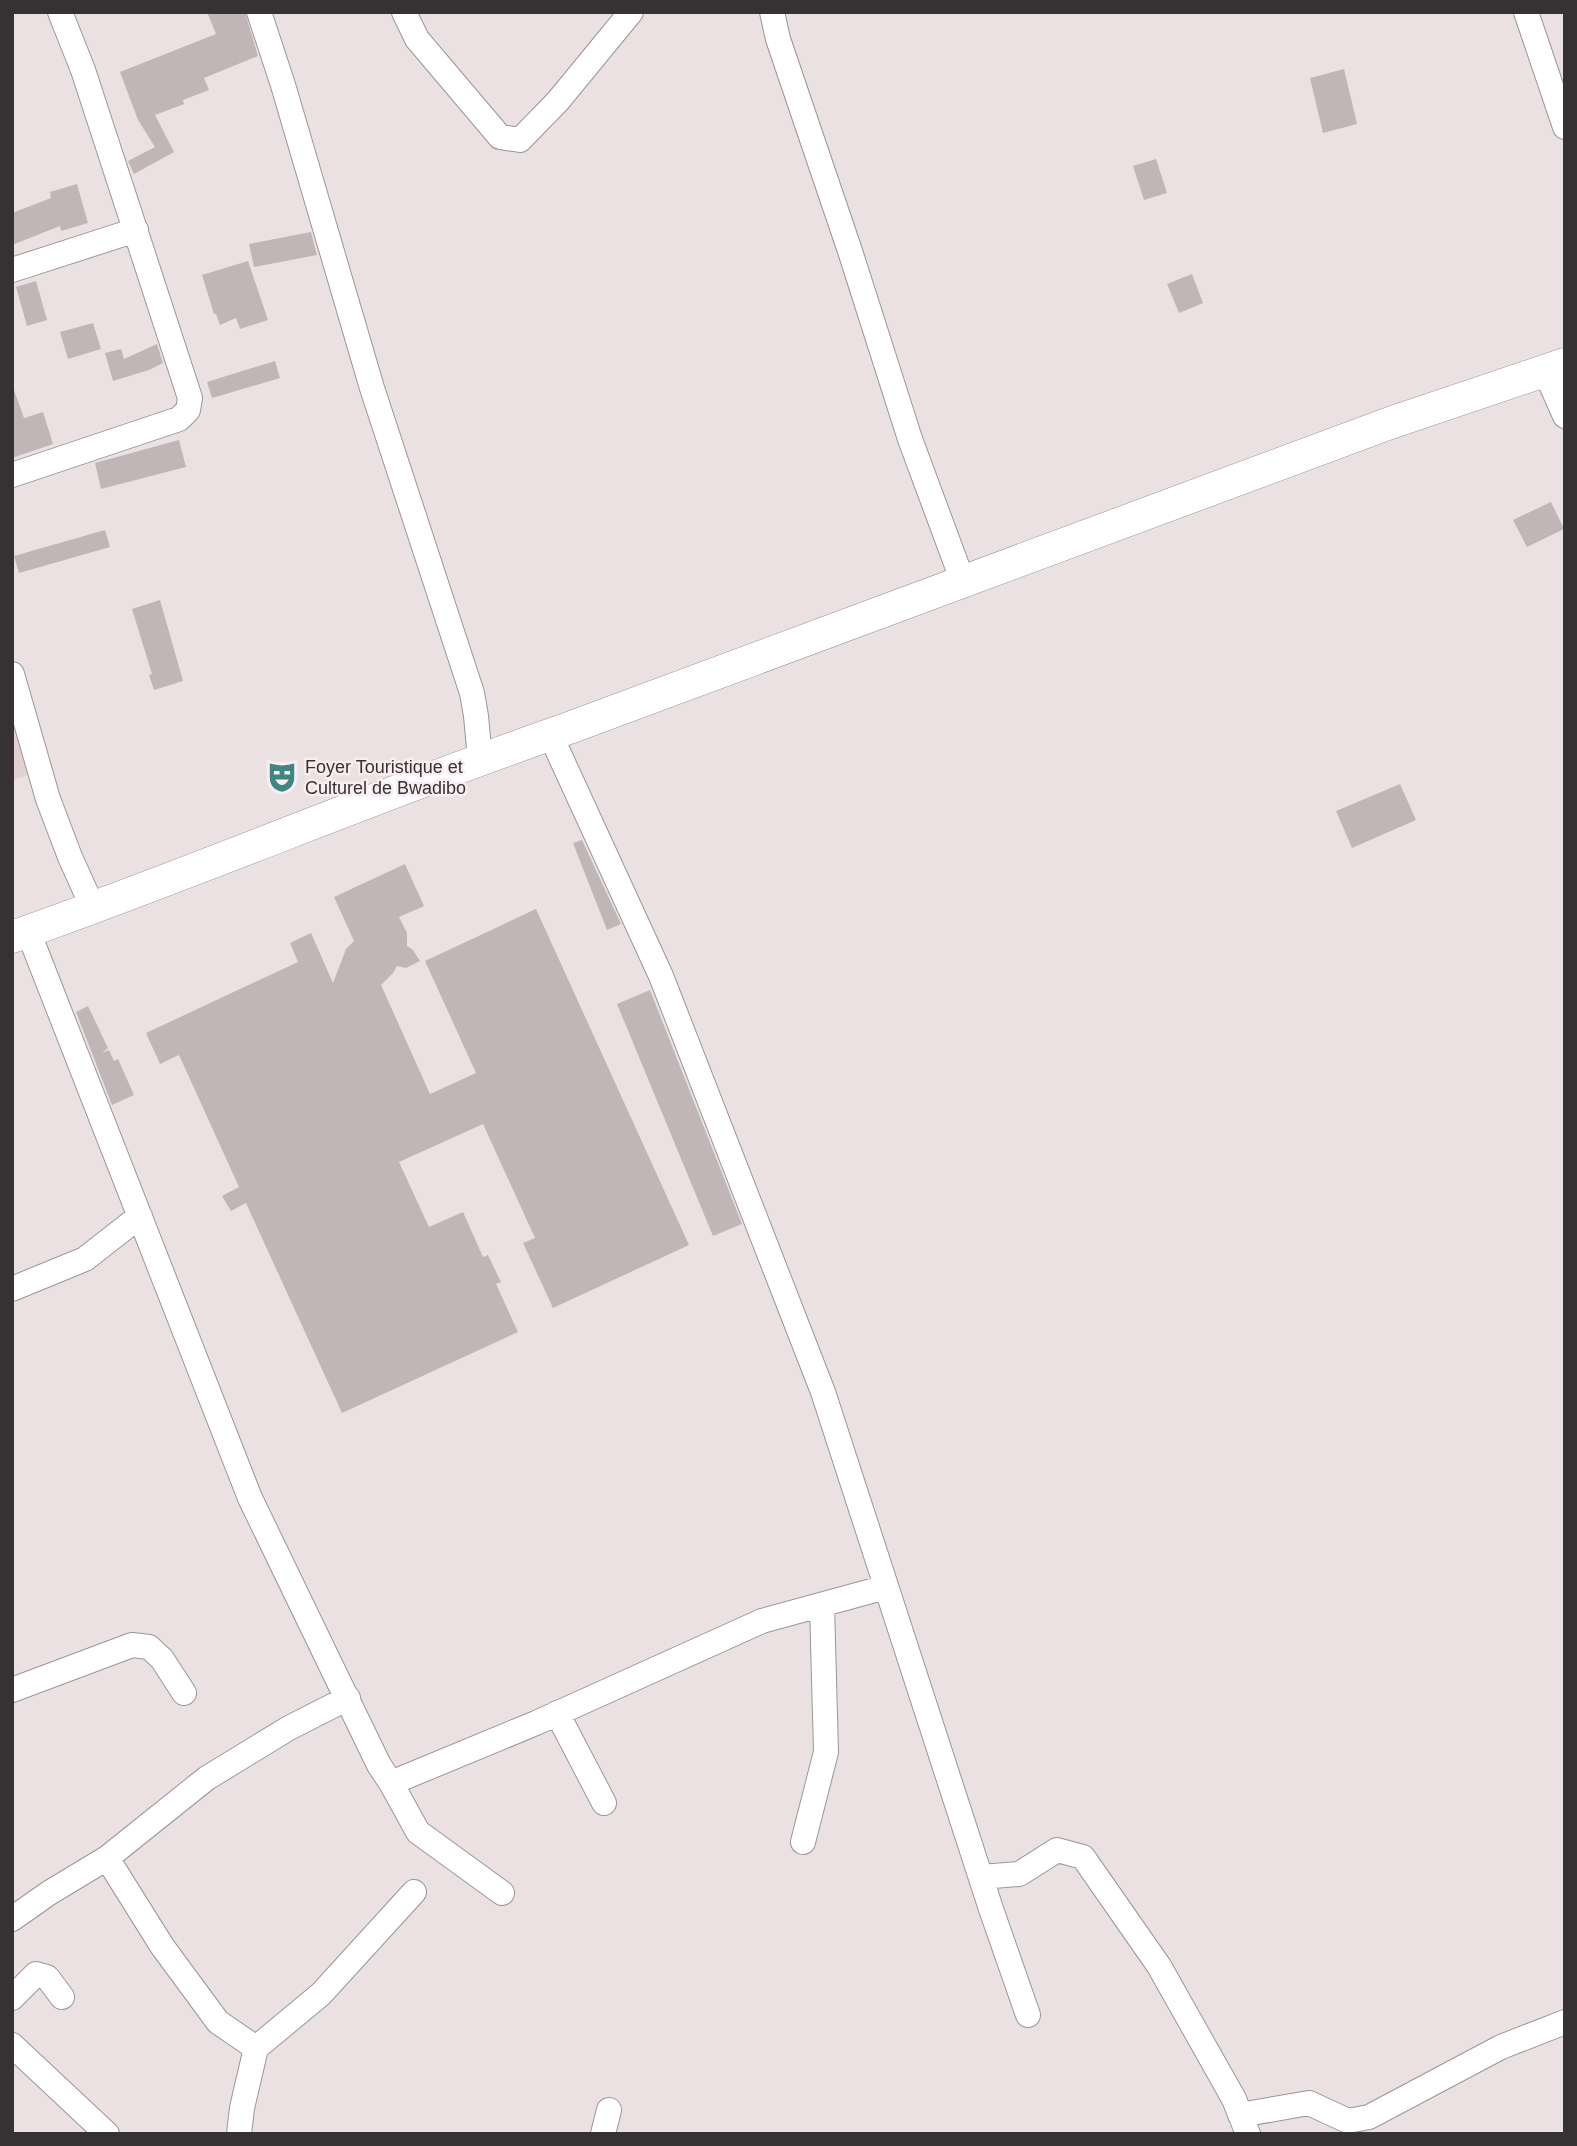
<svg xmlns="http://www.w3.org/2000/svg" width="1577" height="2146" font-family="Helvetica,sans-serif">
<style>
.built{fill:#e3d0d1}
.building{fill:#c0b6b7}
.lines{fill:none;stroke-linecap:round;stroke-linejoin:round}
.minor-casing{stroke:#9e9495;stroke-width:26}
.major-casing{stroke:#9e9495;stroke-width:33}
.minor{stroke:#fff;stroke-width:24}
.major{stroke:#fff;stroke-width:32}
.labels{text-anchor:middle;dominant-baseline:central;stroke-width:5;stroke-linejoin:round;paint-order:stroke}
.poi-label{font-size:18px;fill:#363233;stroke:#f8eeef;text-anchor:start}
</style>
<rect width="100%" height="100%" fill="#ebe1e2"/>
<path class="built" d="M12,690L32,773L12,781Z"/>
<path class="building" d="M207,12H245L258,56L204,78L209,90L183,100L184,104L155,115L174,152L134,174L128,161L155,147L138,120L120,72L216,34Z
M1344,69L1357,124L1323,133L1310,78Z
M1156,159L1167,193L1144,200L1133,166Z
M77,184L88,223L61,231L60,226L12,245V213L51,198L50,192Z
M311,232L317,255L254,267L249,244Z
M248,261L268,320L240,329L236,318L220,325L216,314H214L202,275Z
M1192,274L1203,303L1179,313L1167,284Z
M36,281L47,320L27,326L16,287Z
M93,323L101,349L68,359L60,332Z
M157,344L163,363L149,370L113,381L105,353L121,349L124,359Z
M275,361L280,378L212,398L207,382Z
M14,390L24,418L43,412L53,444L12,458V391Z
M179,440L186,467L101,489L95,463Z
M1551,502L1564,529L1527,547L1513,520Z
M105,530L110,547L19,573L14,556Z
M160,600L183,681L154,690L149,675L152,674L132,609Z
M1400,784L1416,820L1352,848L1336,811Z
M582,840L621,924L607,930L573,843Z
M405,864L424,906L399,917L407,933V946L413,950L420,961L406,968L397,966L393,973L381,985L430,1094L476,1073L425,961L536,909L689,1245L553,1308L523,1243L535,1238L483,1124L399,1162L429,1227L463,1212L483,1257L488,1255L501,1282L496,1284L518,1332L342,1413L246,1203L231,1211L222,1196L239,1187L179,1055L160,1064L146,1033L298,962L290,943L311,933L333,983L346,949L354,941L334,897Z
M650,990L742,1224L713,1236L617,1004Z
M88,1006L108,1048L102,1053L109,1050L114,1061L118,1059L134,1095L112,1105L76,1012Z"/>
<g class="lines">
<defs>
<path id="minor" d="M259,12L283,85L372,388L472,693L476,716L480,759
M404,12L417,39L500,137L520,140L558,101L631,12
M772,12L778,39L850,251L910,439L963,582
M1526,12L1565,127
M12,270L136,230
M1545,371L1565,416
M12,475L179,419L188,410L190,398L83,70L60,12
M12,674L48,799L70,857L93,908
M550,734L661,976L823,1392L991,1909L1028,2015
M28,931L250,1498L379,1765L391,1783L536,1723L762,1621L886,1587
M12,1289L85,1259L140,1216
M12,1690L132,1645L149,1647L162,1659L184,1693
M557,1713L604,1803
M391,1783L418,1832L502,1893
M803,1842L826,1752L822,1605
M107,1858L162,1946L218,2022L256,2048L242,2108L239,2134
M981,1877L1019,1874L1057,1850L1083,1857L1159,1966L1234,2099L1248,2134
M12,1919L49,1893L107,1858L207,1778L289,1728L348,1698
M12,1998L36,1974L47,1977L62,1997
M12,2045L107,2134
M256,2048L321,1994L414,1892
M1240,2115L1309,2103L1348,2121L1369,2117L1501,2047L1565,2022
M603,2134L609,2110"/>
<path id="major" d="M12,937C199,871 381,793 569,728L1390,423L1565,364"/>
</defs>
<use href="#minor" class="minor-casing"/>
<use href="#major" class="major-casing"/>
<use href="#minor" class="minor"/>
<use href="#major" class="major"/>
</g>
<defs>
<symbol id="theatre-bare" viewBox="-9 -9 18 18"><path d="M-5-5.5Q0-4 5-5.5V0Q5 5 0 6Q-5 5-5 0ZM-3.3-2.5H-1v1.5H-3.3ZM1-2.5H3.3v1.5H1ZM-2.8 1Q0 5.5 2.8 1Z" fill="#3e8683" stroke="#f8eeef" stroke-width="2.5" paint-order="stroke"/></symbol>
</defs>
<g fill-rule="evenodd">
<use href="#theatre-bare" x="260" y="755" width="44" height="44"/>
</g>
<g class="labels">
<g class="poi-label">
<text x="305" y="767">Foyer Touristique et<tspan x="305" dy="21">Culturel de Bwadibo</tspan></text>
</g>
</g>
<rect width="1577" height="2146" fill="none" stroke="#363233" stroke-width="28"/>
</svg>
